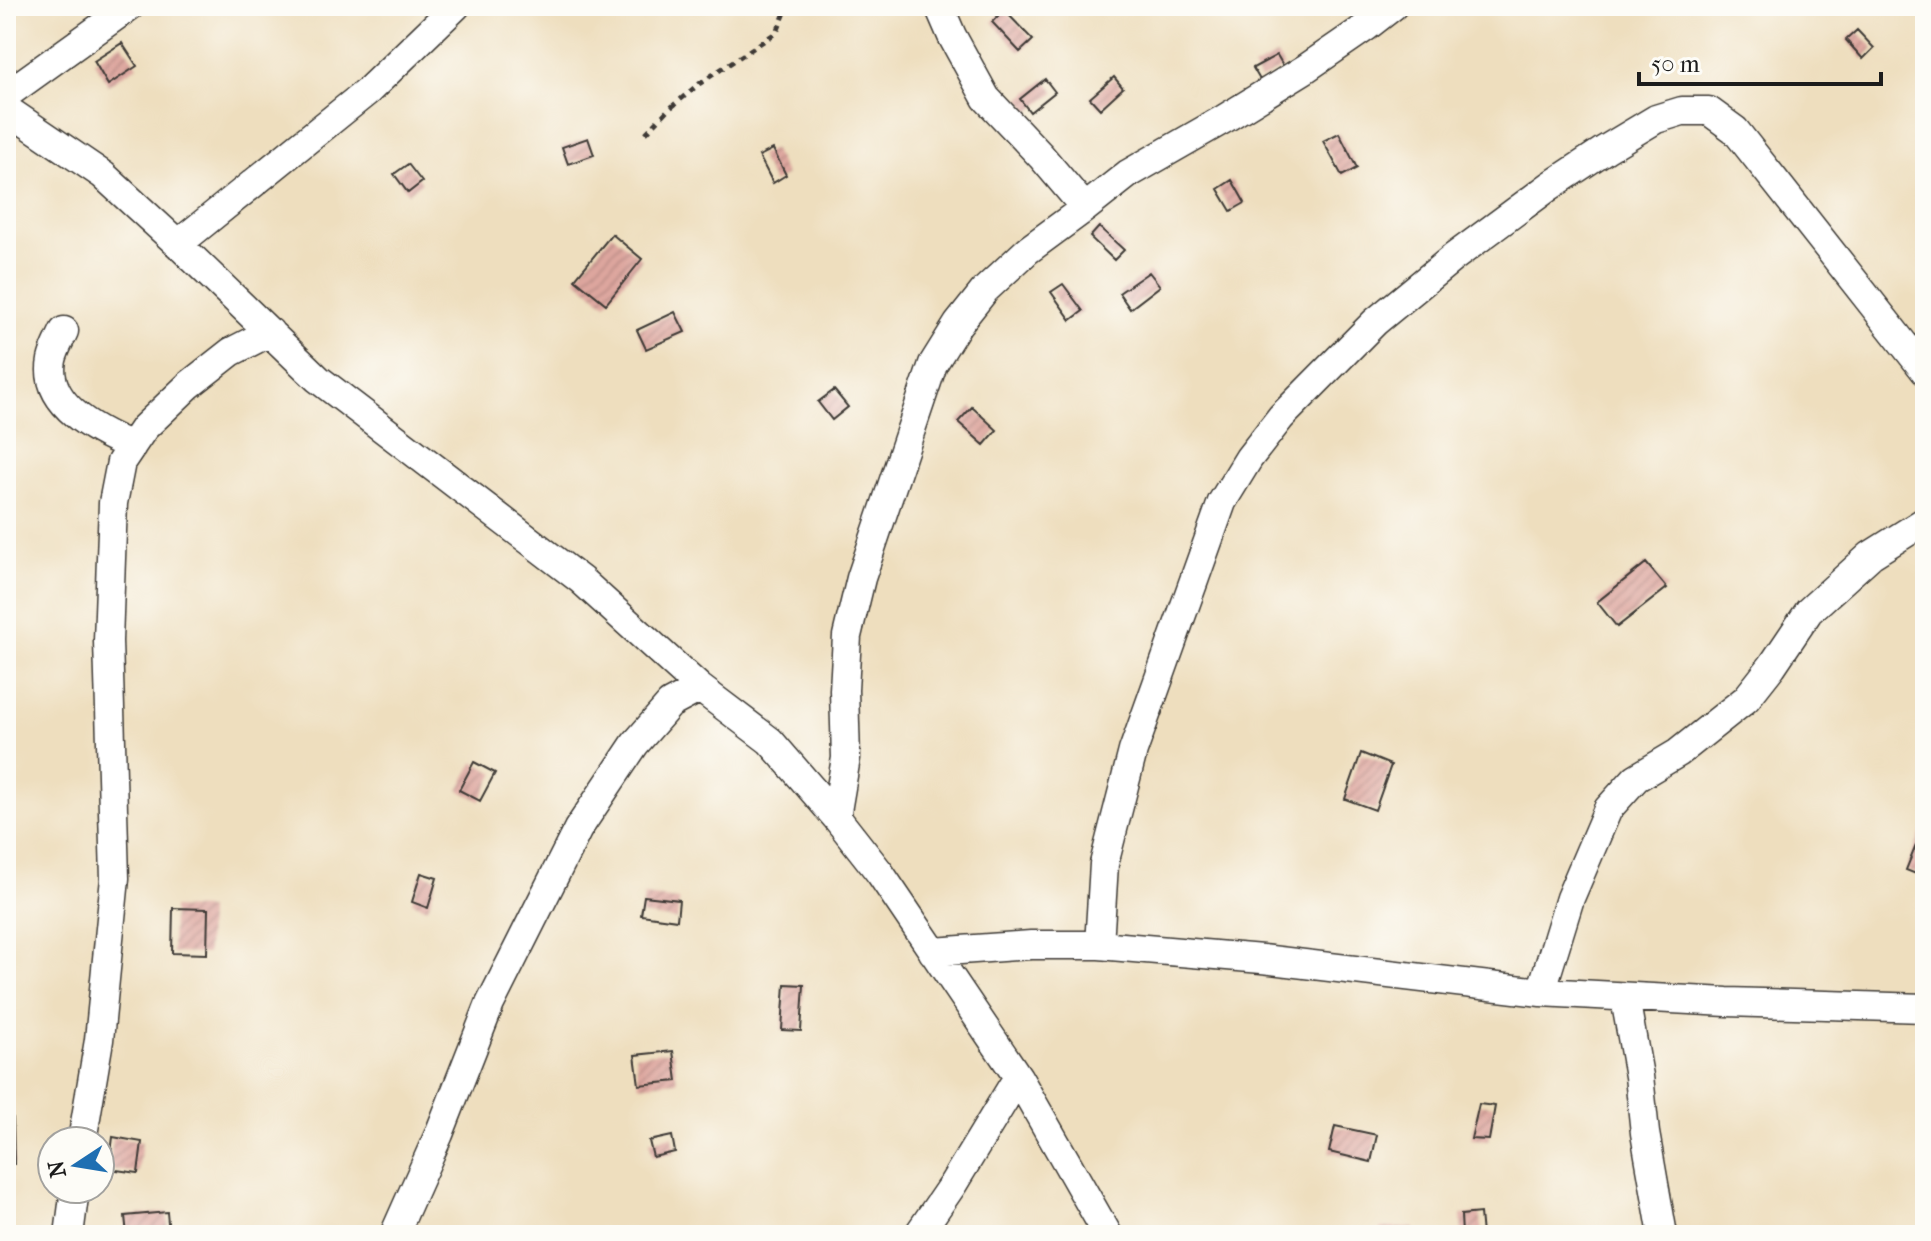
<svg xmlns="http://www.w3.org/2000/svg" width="1931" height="1241" font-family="'IM FELL French Canon',serif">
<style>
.building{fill:url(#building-hatch)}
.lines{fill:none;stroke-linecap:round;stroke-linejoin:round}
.street-casing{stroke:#3c3934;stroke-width:31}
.path{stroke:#3c3934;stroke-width:5;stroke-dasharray:6 6;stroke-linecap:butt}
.street{stroke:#fff;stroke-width:28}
</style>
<defs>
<pattern id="building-hatch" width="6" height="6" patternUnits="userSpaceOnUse" patternTransform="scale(2)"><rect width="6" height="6" fill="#dda69e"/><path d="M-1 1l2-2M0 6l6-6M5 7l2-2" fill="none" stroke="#bd8e88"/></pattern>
</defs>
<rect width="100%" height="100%" fill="#fdfcf7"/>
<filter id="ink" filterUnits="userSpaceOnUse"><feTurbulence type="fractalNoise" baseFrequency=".0125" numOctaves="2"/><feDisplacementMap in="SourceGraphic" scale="16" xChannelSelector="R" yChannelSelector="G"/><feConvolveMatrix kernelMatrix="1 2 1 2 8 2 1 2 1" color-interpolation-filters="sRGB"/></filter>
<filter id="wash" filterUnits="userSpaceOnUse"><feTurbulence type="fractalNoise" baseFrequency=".006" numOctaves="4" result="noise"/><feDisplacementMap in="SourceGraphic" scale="32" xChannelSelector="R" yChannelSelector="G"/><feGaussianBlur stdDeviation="1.8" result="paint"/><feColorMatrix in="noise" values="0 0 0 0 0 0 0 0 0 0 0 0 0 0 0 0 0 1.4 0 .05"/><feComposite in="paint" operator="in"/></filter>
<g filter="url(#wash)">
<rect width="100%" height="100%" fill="#eedebe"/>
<g id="blocks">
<path class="building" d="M1004,10L1033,40L1020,52L992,22Z
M1857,30L1874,48L1863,59L1846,40Z
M122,43L137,66L108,85L94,61Z
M1277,55L1284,67L1260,80L1253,68Z
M1114,77L1123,88L1100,109L1090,98Z
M1045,79L1055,92L1030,112L1020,99Z
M1339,133L1357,168L1342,176L1323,141Z
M588,138L594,155L568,164L562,147Z
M773,149L786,175L773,183L759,156Z
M408,164L422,182L408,193L394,174Z
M1232,180L1245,203L1231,211L1218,189Z
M1099,227L1124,250L1114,260L1090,237Z
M612,234L642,259L606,304L575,279Z
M1149,272L1160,286L1130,309L1119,293Z
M1063,284L1083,311L1071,320L1051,292Z
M675,312L685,332L646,349L637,330Z
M834,390L848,407L832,420L818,402Z
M972,407L997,430L984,445L958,422Z
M1646,563L1667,588L1617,627L1597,602Z
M1361,753L1391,765L1375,810L1345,799Z
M474,762L495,773L480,801L459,790Z
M1925,823V865L1921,876L1906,870Z
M421,873L437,878L428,908L412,902Z
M644,896L679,900L677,920L641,915Z
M173,908L208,909L207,954L172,953Z
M785,984L804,985L801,1031L782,1030Z
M673,1051L677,1081L639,1085L635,1055Z
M1479,1104L1495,1106L1489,1140L1471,1139Z
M6,1118H13L14,1164H6Z
M1335,1126L1377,1135L1371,1162L1329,1152Z
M672,1136L675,1152L653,1157L649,1141Z
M113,1137L142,1142L138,1173L109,1169Z
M167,1212L169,1234L127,1235L125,1216Z
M1480,1213L1482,1235H1462L1461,1215Z
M1380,1228H1414L1415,1235H1380Z"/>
</g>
</g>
<g filter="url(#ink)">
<use href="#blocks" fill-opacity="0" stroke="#3c3934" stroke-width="2"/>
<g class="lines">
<defs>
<path id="street" d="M939,6L952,36L986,98L1041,156L1085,208
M6,95L130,6
M6,109L103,175L178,244L318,379L581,580L700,688L770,741L836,817L880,873L1018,1077L1108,1235
M178,244L369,90L456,6
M64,331C60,340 54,350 52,360C43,405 98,432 132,446
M836,817L846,758L844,690L847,636L861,578L933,364L958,324L985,290L1028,250L1085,208L1128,174L1224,119L1305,69L1366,27L1393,6
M1099,945L1104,864L1133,751L1222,502L1249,458L1281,417L1375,322L1454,257L1550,186L1606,149L1656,119L1682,111H1709L1735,130L1925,371
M933,952L1031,945H1099L1262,959L1541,992L1727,1002L1925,1008
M1541,992L1570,898L1608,809L1636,778L1678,753L1746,699L1772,666L1809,611L1871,555L1925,521
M1625,998L1639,1076L1645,1133L1663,1235
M82,1141L99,1040L115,878L108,641L113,503L121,462L144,428L189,385L231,352L270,332
M69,1235L75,1189
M394,1235L439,1134L490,1004L578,829L635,744L670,704L700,688
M918,1235L953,1184L1018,1077"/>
</defs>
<use href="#street" class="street-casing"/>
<path class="path" d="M646,133L668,110L699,84L777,32L784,15V6"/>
<use href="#street" class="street"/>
</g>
</g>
<rect width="1931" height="1241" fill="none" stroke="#fdfcf7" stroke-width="32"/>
<g transform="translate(76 1165) rotate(258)"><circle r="38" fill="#fdfcf7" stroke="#a3a29f" stroke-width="2"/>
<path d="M0-6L14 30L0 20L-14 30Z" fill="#1f6fb2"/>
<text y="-12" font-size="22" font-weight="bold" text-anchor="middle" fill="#1c1c1c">N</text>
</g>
<path d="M1639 72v12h242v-12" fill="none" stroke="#1c1c1c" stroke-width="4"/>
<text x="1651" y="72" font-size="24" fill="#1c1c1c" stroke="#fdfcf7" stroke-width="6" paint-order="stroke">50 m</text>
</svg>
